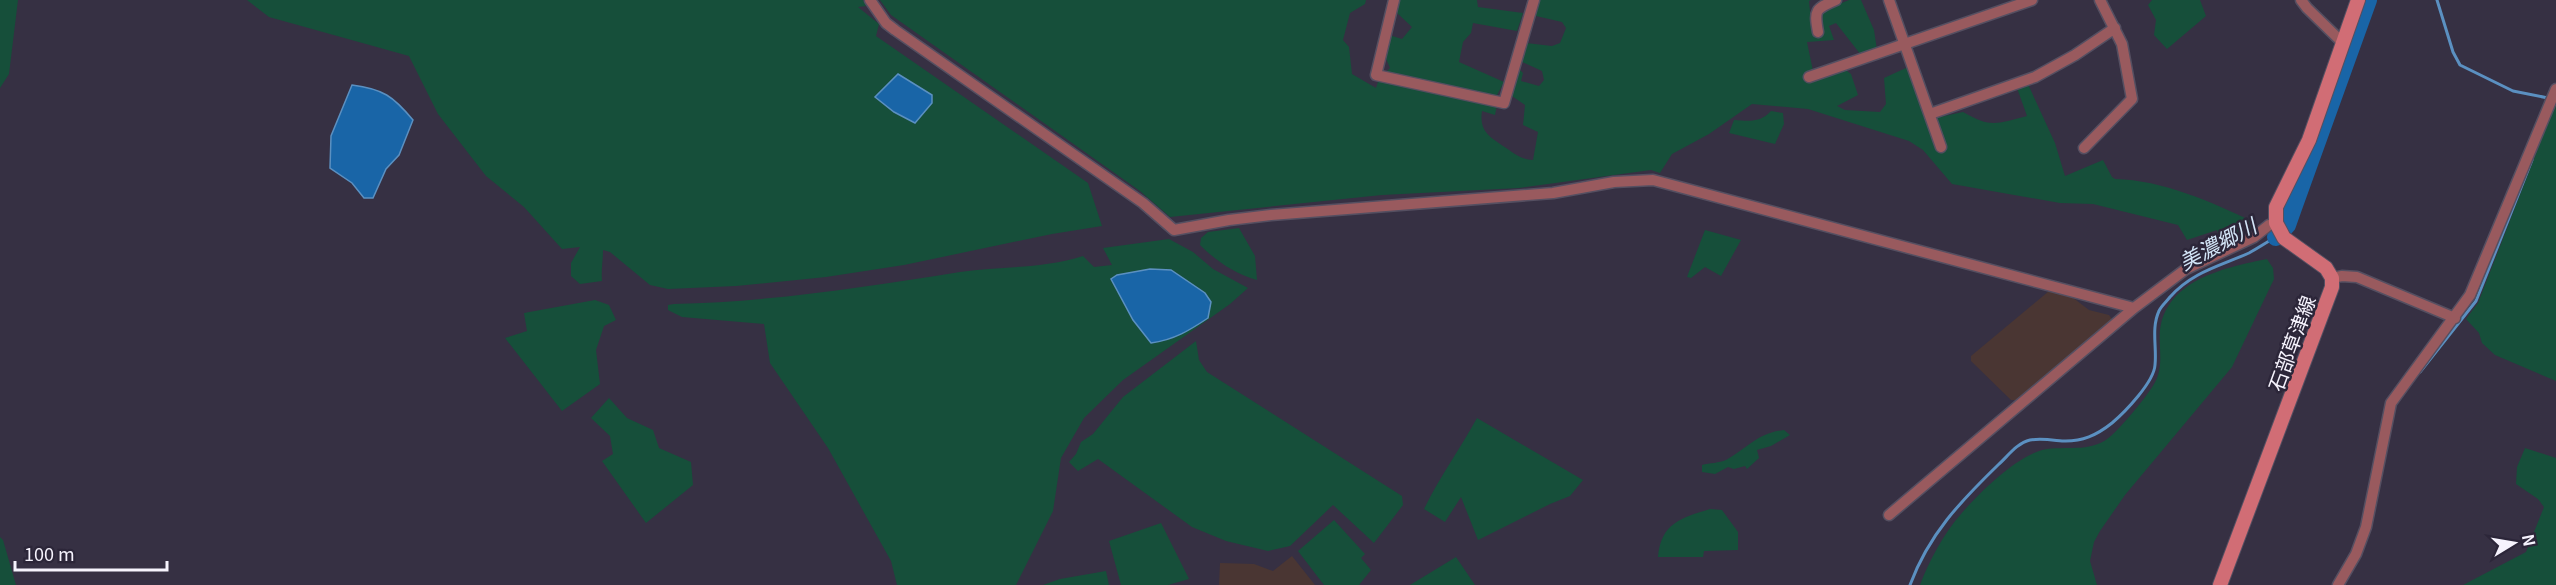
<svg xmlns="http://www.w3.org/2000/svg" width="2556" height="585" font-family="Georgia,'Noto Sans JP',serif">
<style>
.industrial{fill:#4a3633}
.green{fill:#164f3a}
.water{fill:#1965a7;stroke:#5b90c1;stroke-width:1.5}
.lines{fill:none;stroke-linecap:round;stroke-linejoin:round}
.stream{stroke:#5b90c1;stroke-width:3}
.river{stroke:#1965a7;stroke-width:18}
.street-casing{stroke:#554f61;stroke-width:13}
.secondary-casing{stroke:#554f61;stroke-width:16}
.street{stroke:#995a5e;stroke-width:10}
.secondary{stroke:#d16d75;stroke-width:14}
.labels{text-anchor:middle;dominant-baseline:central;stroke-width:5;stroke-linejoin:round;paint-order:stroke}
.street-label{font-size:20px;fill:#f6f3fd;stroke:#2c2639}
.water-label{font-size:21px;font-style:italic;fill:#d3e5f7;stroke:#2c2639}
</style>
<rect width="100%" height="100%" fill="#363043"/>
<path class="industrial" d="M2049,291L2072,297L2089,310L2109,315L2113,321L2017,400H2011L1971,361V356Z
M1292,556L1315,585H1219L1220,563L1254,564L1273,571Z"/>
<path class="green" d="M0,0H18L9,74L0,88Z
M247,0H863L866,6L858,7L879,24L876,36L1088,183L1102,226L1052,234L904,265L826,277L736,286L668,289L650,285L610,252L603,250C603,261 601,270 602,281L580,284L571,276V263L580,247L562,249L524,207L486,176L438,114L409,56L269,17Z
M880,0H1366L1365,4L1350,13L1343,40L1349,47L1352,74L1376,88L1379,79L1390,68L1385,56L1389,35L1402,39L1412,27L1396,12L1399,0H1477L1478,7L1523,13L1517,31L1473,23L1471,33L1463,42L1459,62L1504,82L1497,95H1483L1497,105L1495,115L1482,111C1479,130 1488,136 1503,146C1514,153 1519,159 1533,160L1538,132L1523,125L1525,105L1509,94L1517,67L1523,73L1521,81L1539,86L1544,80L1542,71L1520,61L1526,43L1552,46L1560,43L1566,28L1562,22L1536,16L1530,33L1526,32L1537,0H1811L1809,1L1811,21L1815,34L1820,12L1849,0H1861L1874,30L1877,50L1861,55L1836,23L1829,26L1834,40L1807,42L1813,71L1843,68L1851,74L1858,95L1837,106L1845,110L1880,112L1886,104L1884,78L1908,67L1935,118L1963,112C1991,128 1996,124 2027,116L2017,88L2027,82L2055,143L2065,176L2103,160L2112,177L2115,179C2163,180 2211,202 2254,222L2253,229L2222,245L2217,230L2187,240L2178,225L2093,204L2060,203L1952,184L1923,150L1909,141L1808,109L1752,104L1709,134L1672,154L1660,173L1651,170L1519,188L1382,195L1170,217L1140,191L891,15Z
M2152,0H2200L2206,16L2167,49L2154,35L2156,20L2148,5Z
M2556,102V381L2495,355L2482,343L2479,333L2466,319L2478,303Z
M1771,111L1783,113L1784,124L1775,144L1729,133L1734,120C1749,121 1760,123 1771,111Z
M1239,228L1255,256L1257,280C1235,274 1216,261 1200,245L1201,238L1208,232Z
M1705,230L1741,240L1721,276L1705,267L1691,278L1687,277Z
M1169,239L1193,252L1213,269L1248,288L1230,304L1123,380L1084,418L1061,458L1053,511L1016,585H897L891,561L828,448L770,363L764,324L682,317L668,310V305L674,304C770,302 865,287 960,272C1001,266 1043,269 1083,256L1094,267L1112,265L1103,248Z
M2267,259L2273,268L2274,279L2232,367L2125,495L2100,531L2094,542L2090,561L2097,585H1920C1929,561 1944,533 1961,514C1979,493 2019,453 2047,449C2070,446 2093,453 2112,435C2122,426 2153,390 2157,378C2164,361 2157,341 2161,324C2172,278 2228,267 2267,259Z
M595,300L609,305L616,320L604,326L596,350L600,384L562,411L505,338L527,331L524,313Z
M1196,341L1199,360L1207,372L1402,496L1403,505L1374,543L1333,505L1290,546L1268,551L1226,541L1192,527L1098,459L1078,471L1069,462L1076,454L1081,442L1093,434L1123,397Z
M609,398L627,418L653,430L659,448L691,462L693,485L646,523L602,461L613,454L610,436L591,418Z
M1477,418L1583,480L1570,496L1550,504L1478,540L1461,497L1445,522L1424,509C1439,478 1460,449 1477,418Z
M1784,430L1790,435L1771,446L1757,450L1759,458L1747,469L1745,466L1734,469L1728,467L1715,474L1702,472V465C1710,463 1719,463 1726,460C1748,448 1757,433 1784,430Z
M2525,448L2556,458V585H2463L2526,552L2544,507L2538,499L2516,484L2517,467Z
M1710,509L1722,510L1738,532V550L1704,551L1703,557H1658C1661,523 1681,518 1710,509Z
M1334,520L1365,554L1361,558L1371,570L1359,585H1324L1298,551Z
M1161,523L1189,579L1168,585H1121L1109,541Z
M0,537L3,540L16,585H0Z
M1456,557L1475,585H1410Z
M1106,571L1109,585H1043L1060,579Z"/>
<path class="water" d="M898,74L932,95V103L915,123L894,112L875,97Z
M352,85C383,89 393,96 413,120L399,155L386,169L373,198H364L352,183L330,168L331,136Z
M1150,269L1171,270L1205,293L1211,302L1208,318C1190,330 1174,340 1151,343L1133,320L1111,279L1117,275Z"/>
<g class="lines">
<path class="stream" d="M2437,0L2453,52L2460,65L2513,91L2548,98
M2420,372L2476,301L2532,160
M1910,585C1929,534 1960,502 1998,465C2008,456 2017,443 2030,440C2041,438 2052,440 2062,441C2082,442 2097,435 2112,423C2125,412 2154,382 2155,365C2157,348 2151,328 2159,311C2161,306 2167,301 2170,297C2192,272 2220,266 2249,253C2258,248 2267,242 2276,237"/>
<path class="river" d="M2276,237L2287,225L2293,208L2368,0"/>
<defs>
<path id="street" d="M870,0L886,23L895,30L1143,203L1174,230L1229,220L1271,215L1553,193L1614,182L1653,180L2134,308
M1394,0L1376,75L1504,103L1534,0
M1889,0L1941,147
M2301,0L2307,8L2343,43
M1818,32C1814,10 1815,9 1836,0
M1809,77L2032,0
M1930,114L2035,77L2075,55L2115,28
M2084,148L2132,99L2122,44L2100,0
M2332,278L2342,276L2357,277L2455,318
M1889,515L2134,308L2186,269L2254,237L2269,225L2276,223
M2338,585L2356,554L2366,527L2391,403L2470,295L2556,89"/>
<path id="secondary" d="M2220,585L2332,287V278L2326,268L2284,238L2276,223V207L2309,140L2358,0"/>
</defs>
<use href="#street" class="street-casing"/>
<use href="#secondary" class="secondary-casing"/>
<use href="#street" class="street"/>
<use href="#secondary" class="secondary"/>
</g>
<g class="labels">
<g class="street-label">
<text transform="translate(2291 343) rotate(-70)">石部草津線</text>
</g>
<g class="water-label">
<text transform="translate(2217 243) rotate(-28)">美濃郷川</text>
</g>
</g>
<g transform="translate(2514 543) rotate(79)" stroke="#2c2639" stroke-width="4.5" paint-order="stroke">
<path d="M0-4.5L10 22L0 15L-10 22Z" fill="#f6f3fd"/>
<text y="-9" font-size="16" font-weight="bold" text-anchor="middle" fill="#f6f3fd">N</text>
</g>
<path d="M15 561v9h152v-9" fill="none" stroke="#f6f3fd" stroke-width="3"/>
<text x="24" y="561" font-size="18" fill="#f6f3fd" stroke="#2c2639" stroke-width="4.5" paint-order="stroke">100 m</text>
</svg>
